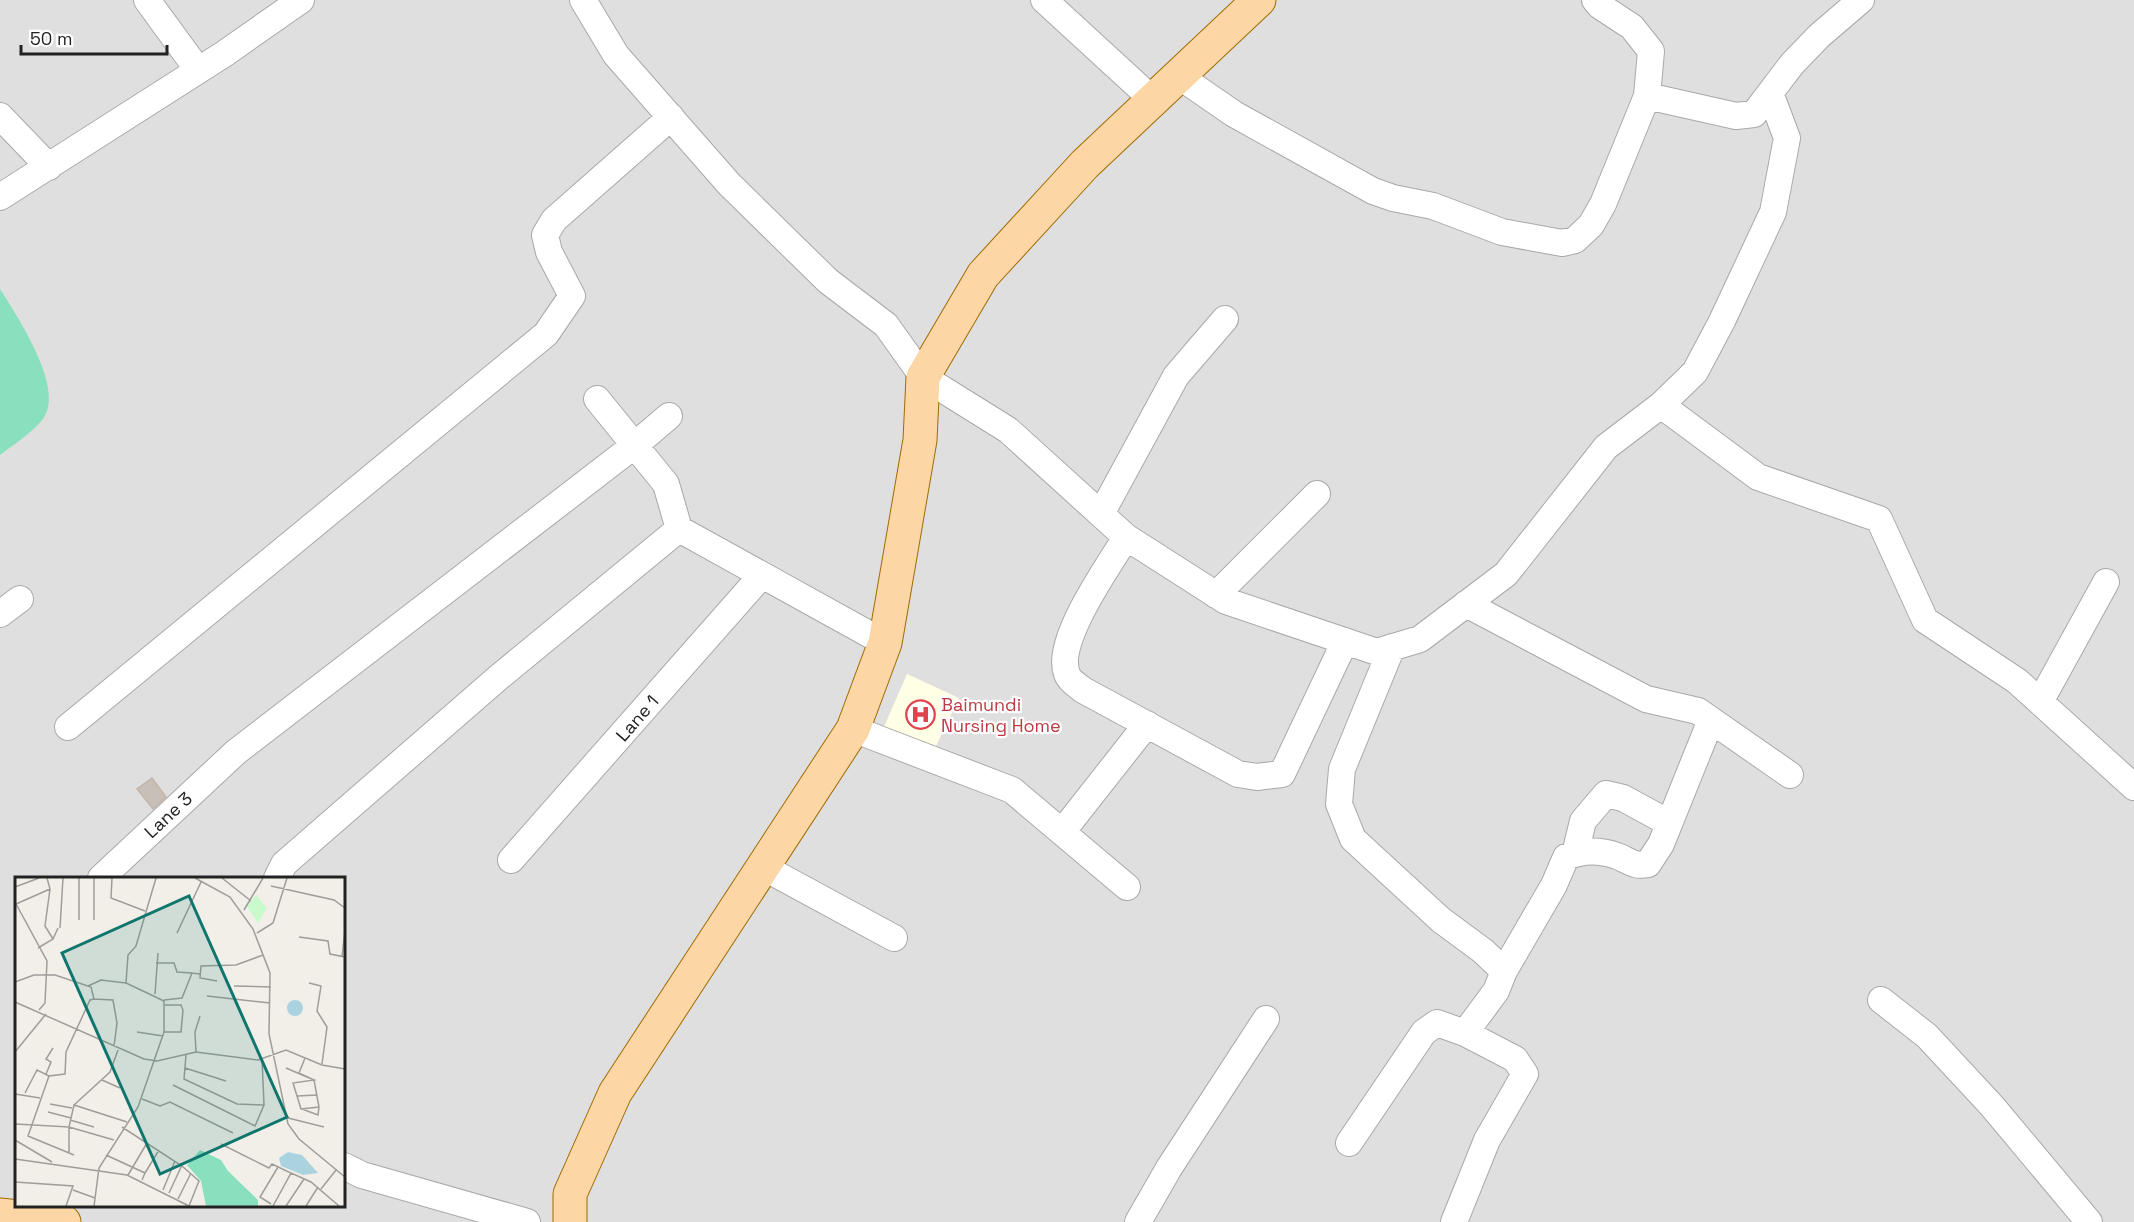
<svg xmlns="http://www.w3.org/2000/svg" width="2134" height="1222" font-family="'Space Grotesk',sans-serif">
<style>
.residential{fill:#e0dfdf;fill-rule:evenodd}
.education{fill:#ffffe5}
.pitch{fill:#88e0be}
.building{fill:#c7bfb8;stroke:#c4b6ab;stroke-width:1.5}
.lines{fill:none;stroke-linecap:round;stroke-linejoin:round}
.minor-casing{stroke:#a9a9a9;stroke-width:28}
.major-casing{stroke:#a06b00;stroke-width:35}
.minor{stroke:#fff;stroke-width:26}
.major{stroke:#fcd6a4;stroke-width:33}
.labels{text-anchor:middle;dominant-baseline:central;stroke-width:4.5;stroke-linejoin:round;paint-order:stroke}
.health-label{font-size:18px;fill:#be3a42;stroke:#fff;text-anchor:start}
.street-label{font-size:18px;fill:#222;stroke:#fff}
.inset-road{fill:none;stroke:#9f9d99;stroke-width:1.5}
.view{fill:#0f766e;fill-opacity:0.15;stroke:#0f766e;stroke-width:3}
.inset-edge{fill:none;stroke:#222;stroke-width:3}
</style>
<rect width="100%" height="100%" fill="#f2efe9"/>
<path class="residential" d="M0,0H2134V1222H0ZM16,878H344V1206H16Z"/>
<path class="education" d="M907,674L959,698L934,750L883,729Z"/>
<path class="pitch" d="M0,289C17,316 66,389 43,419C33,432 13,445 0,455Z"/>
<path class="building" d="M152,778L166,797L153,809L137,789Z"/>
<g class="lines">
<defs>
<path id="minor" d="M147,0L198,70
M583,0L616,55L729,184L828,281L886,325L923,377L1008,430L1126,537L1226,601L1377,652L1420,639L1506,574L1606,447L1661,405L1758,477L1879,519L1925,620L2017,681L2134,787
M1044,0L1153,100
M1595,0L1600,6L1632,27L1651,51L1647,96
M1179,76L1234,114L1373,191L1393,198L1433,206L1502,232L1562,243L1575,240L1591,225L1603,204L1647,96L1736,116L1754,114L1792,64L1819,36L1861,0
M0,116L49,167
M0,197L224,54L301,0
M597,399L666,484L679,529
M1661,405L1695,372L1722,321L1773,212L1787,138L1770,93
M1101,514L1176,376L1225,319
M1126,537C1109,566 1054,641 1067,674C1069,680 1078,686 1083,690L1238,774L1257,777L1282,774L1345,641
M1216,595L1317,494
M1466,604L1646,699L1698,711L1790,775
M0,614L20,599
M1392,647L1342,769L1339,804L1353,839L1441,920L1483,951L1504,971L1496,991L1465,1033
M2040,702L2106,582
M68,727L546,334L572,296L549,252L545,235L554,220L671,117
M853,729L1012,790L1127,887
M1062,832L1147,724
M1575,854L1583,821L1606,794L1623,798L1669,823
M511,860L762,575
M763,867L894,938
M101,878L236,752L635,445L669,416
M277,878L284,864L499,677L679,529L885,643
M1504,971L1554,885L1566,857C1584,850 1599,850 1617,856C1630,861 1634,867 1648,864L1661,844L1711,720
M1881,1000L1927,1036L1992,1106L2089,1222
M1349,1143L1424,1032L1437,1023L1465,1033L1515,1059L1525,1074L1487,1140L1454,1222
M344,1166L362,1175L527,1222
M1138,1222L1169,1168L1266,1019"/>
<path id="major" d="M0,1215L64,1222
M570,1222V1194L615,1093L853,729L885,643L920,440L923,377L983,275L1085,164L1259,0"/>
</defs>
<use href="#minor" class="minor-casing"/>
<use href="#major" class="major-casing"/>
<use href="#minor" class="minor"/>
<use href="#major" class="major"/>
</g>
<defs>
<symbol id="hospital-ring" viewBox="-11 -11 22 22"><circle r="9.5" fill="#fff" stroke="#e0444e" stroke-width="1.5"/><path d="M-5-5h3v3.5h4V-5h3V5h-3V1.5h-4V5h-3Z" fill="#e0444e"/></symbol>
</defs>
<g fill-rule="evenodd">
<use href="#hospital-ring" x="904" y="698" width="33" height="33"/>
</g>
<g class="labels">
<g class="health-label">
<text x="941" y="704">Baimundi<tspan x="941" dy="21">Nursing Home</tspan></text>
</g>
<g class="street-label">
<text transform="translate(637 718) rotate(-49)">Lane 1</text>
<text transform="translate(168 815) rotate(-43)">Lane 3</text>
</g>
</g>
<g transform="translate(15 877)">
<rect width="330" height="330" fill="#f2efe9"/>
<path d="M241,18L252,31L243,46L232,29Z" fill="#c8facc"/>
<path d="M185,273L206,283L213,294L243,323V329H191L186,304L172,288Z" fill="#88e0be"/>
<path d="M272 131a8 8 0 1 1 16 0a8 8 0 1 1-16 0ZM273,275L287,278L303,296L288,298L266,289L264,281Z" fill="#aad3df"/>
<path class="inset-road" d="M64,1V43M79,1V43M97,1L96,21L130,34M180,1L215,20L238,52L255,96L254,157L273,247L284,262L330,300M207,1L236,24M256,9L319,23L330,31M0,10L24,1M35,12L30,49L38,62M0,25L32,84L30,126L24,133M1,27L35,12L32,1M229,33L248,1M45,51L48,1M162,56L186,5M242,56L258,46L272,1M284,60L313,64L315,77L330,80M23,71L38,62L43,51M327,80L330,54M141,86H159L162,95L177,96M202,104L185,101L186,89L221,88L248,78M0,105L19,98H40L76,110L79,122L98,123L102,146L99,169M294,106L306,109L302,134L312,150L307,187M73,109L86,103L111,106M219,109L256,110M140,117L143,76M192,119L255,126M149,123L167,121L177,96L185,97M0,125L129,182L142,184L181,175L243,183L271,173L307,188L330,192M122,155L148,159M149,155H166L168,133L166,128H150M0,175L31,137M181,175L180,155L185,139M171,178L169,202L222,227L249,228L247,181M170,191L211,204M271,191L299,203L278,206L286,232L304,230L299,203L284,196L290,181M31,197L36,185L31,182L38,171M87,203L105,211M158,208L240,249L249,228M10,216L22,193L34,199M0,217L25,221M282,219L302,218M127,222L145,229L155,225L218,256M35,227L57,231M59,228L95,195L103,173M287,232L303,238L304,230M33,235L56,241M273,241L309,250M55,243L79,250M0,247L54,250L59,228L112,245M107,250L167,289L184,304L174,329M0,263L37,285M206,267L254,291L257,287L276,296L258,329M54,275V250L99,263M59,278L13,259L34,199L50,197L51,175L75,123L79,122M91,278L130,296L127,303M0,282L112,298L174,329M130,296L144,273M276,296L296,305L324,329M113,298L132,266M0,305L58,309L51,329M306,312L321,293M58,313L80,321M148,313L160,284M154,316L167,288M163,322L176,296M256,327L245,320L263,290M79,329L84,291L123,230L149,155V124L111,106L113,78L121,69L141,1M271,329L289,302M291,329L303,310"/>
<path class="view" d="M174,19L272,240L145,297L47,76Z"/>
<rect width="330" height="330" class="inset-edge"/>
</g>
<path d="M21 45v9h146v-9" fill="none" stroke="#222222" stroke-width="3"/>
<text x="30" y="45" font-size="18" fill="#222222" stroke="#ffffff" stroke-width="4.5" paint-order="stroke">50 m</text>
</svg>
